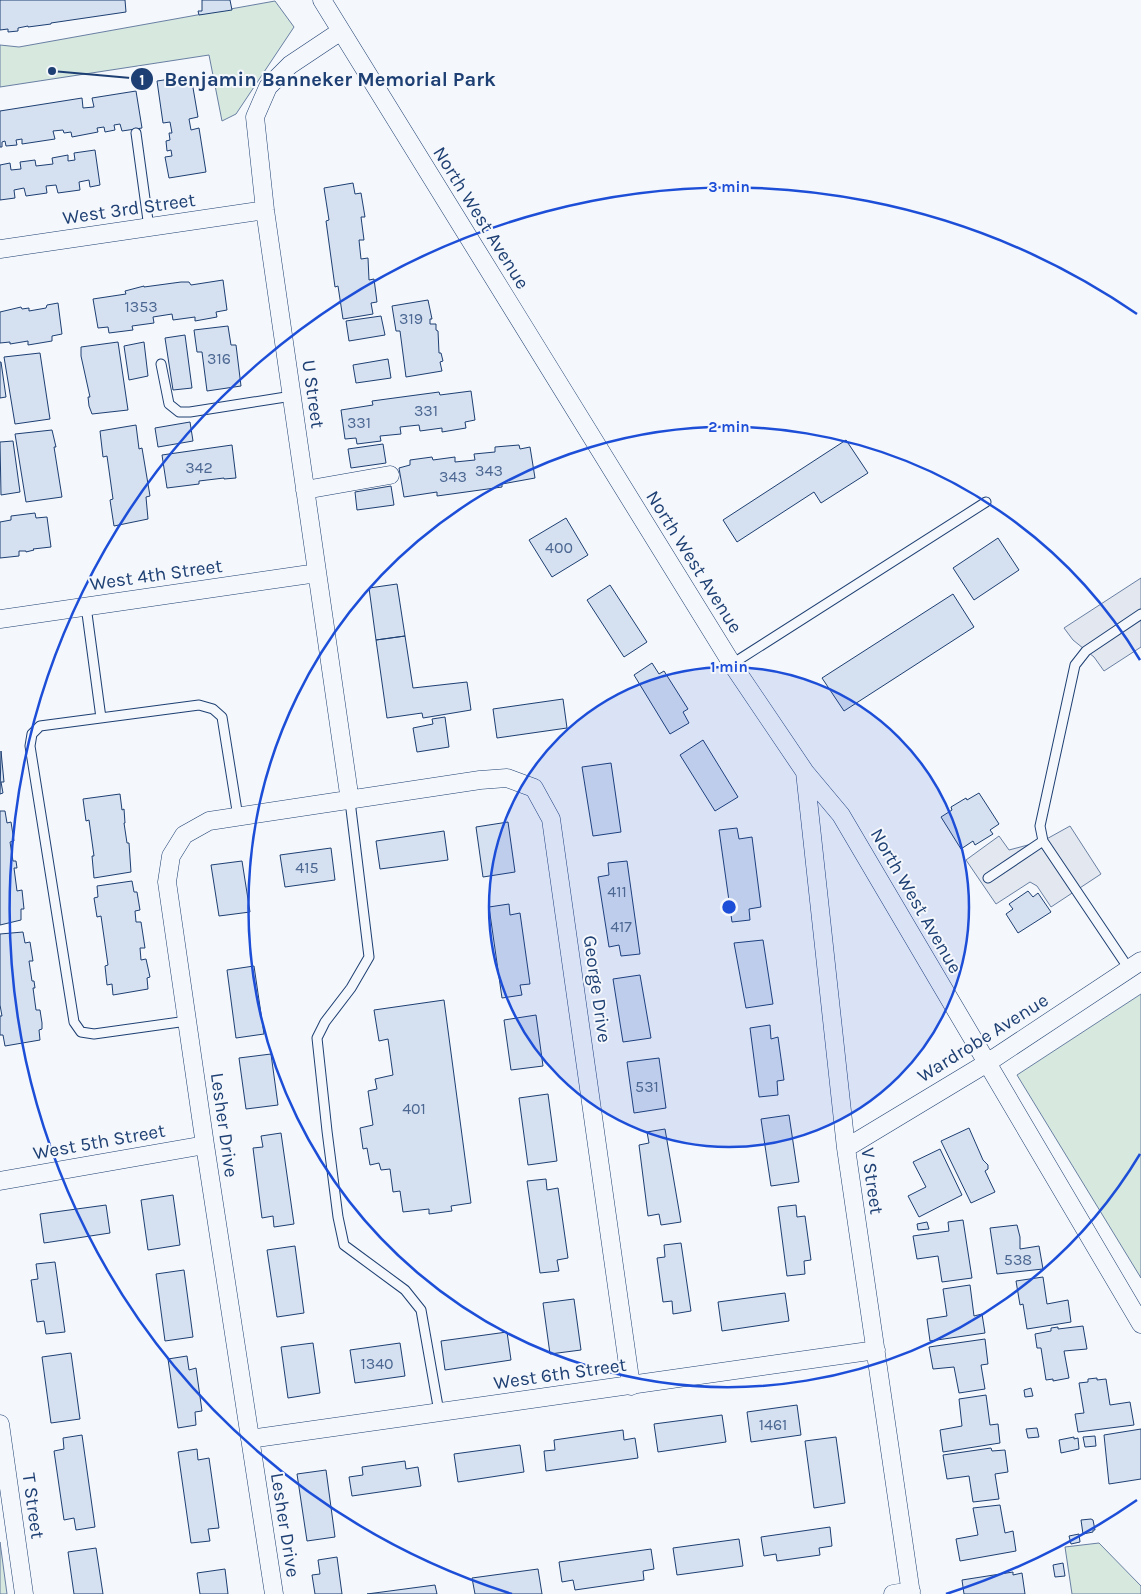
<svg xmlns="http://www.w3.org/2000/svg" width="1141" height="1594" font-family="Karla,sans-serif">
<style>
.green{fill:#d7e8df;stroke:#687fa3}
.parking{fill:#e3e8f0;stroke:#687fa3}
.building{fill:#d5e0f0;stroke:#1d3f73}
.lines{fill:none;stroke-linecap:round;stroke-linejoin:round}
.service-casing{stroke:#1d3f73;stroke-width:11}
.minor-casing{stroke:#1d3f73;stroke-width:19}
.service{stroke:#f4f7fb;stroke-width:9}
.minor{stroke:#f4f7fb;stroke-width:18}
.ring{fill:none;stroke:#1d4ed8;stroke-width:2.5}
.labels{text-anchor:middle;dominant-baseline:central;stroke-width:4;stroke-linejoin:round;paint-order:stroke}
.number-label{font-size:16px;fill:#4b6792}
.street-label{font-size:19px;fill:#1d3f73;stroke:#f4f7fb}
.centre{fill:#1d4ed8;stroke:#f4f7fb;stroke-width:2.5}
.ring-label{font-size:15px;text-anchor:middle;font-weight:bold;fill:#1d4ed8;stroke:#f4f7fb;stroke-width:4;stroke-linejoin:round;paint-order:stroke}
.leader{fill:none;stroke:#1d3f73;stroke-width:2}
.callout-dot{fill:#1d3f73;stroke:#f4f7fb;stroke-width:2}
.mark-label{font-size:15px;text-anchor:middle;font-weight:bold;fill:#fff}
.callout-label{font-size:20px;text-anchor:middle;font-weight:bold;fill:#1d3f73;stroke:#f4f7fb;stroke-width:4;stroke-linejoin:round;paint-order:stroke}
</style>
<rect width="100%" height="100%" fill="#f4f7fb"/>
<path class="green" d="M275,1L294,27L236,114L222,121L209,55L0,87V45L19,47Z
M1141,994V1278L1017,1075Z
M0,1542L7,1594H0Z
M1099,1543L1141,1586V1594H1072L1065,1547Z"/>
<path class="parking" d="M1141,578V647L1104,671L1094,657L1073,640L1064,628Z
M1070,826L1101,874L1051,907L1037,886L1030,882L996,904L966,860L999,836L1009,850L1043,841Z"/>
<path class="building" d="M0,0H125L126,12L51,23V24L28,27V26L18,28V31L8,32V29L0,30Z
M202,0H230L232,10L199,15L198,11H202Z
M191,76L198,117L189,119L191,130L199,128L206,172L169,178L165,157L172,156L171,150L167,151L166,141L170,140L169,133H172L170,122L163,123L157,81Z
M136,91L142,128L122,131L120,124L114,125L115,130L105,132L104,127L97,128L98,132L72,137L71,132L64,133L63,130L53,131L55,139L22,144V139L16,140L17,145L6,146L5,141L2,142V147H0V111L82,98L83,108L94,107L92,98Z
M95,150L100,185L90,187L89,180L79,182L80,190L58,193L56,185L46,186L47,193L26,196L24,188L14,190L15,198L0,200V165L10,163L11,170L21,169L20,162L35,160L36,166L53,164L52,158L68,155V161L75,160L74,153Z
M353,183L355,194L361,193L365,217H361L364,240H359L361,259L368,258L369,280L374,279L377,302L371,303L373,314L343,319L338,286L335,287L326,221L329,220L324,188Z
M223,280L227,310L216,312L217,317L195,321V317L173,320L172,314L153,317L154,323L132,326L133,330L109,333L108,327L98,328L93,299L126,294L125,291L144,286V287L181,282H189L191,285Z
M428,300L432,319H430V324H436V330L438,331L439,353H441L443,361L440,362L442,371L406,377L400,331H396L392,306Z
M58,303L62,334L52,336V341L28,345V341L10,344V342L0,343V312L21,307L22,309L29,308V311L46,308L47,305Z
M381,316L385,335L349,341L346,321Z
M228,326L231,345H236L241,386L207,391L202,352H197L194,330Z
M185,335L192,388L173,390L165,338Z
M118,342L128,410L92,414L89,406L88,397H90L81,356V347Z
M144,342L148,376L129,380L124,346Z
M40,353L50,419L15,424L4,357Z
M388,359L391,378L356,383L353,365Z
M0,362H1L6,397L0,398Z
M471,391L475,420L465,422L466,428L442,432V428L420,431L419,425L400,427L401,434L380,436L381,441L357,444L356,438L345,439L341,410L373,405L372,401L439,392L440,395Z
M190,422L193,441L158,447L155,428Z
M136,425L139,449L142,448L150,496L146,497L148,519L114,526L110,500L113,499L107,456L103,457L100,431Z
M52,430L56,447H54L62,497L26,502L15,434Z
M846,440L868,473L821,503L814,492L737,542L723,520Z
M13,441L20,492L1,495L0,442Z
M383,444L386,463L351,468L348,449Z
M232,445L236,478L224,479V478L199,481V484L167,488L162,455Z
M519,445L520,449L530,447L535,478L502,484V487L437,496V492L404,497L399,468L410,465V460L432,457L433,460L455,457V462L475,460L474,454L495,452V447Z
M391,486L394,505L357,510L355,492Z
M35,513L36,518L47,517L51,547L33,549L34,550L26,552V551H19V556L0,558V522L11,520V516Z
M566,518L588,555L552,577L529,540Z
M998,538L1019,570L974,600L953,568Z
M397,584L405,636L376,640L369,588Z
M610,585L647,642L624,657L587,600Z
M953,594L974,627L844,711L822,678Z
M405,636L413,688L467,682L471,710L423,718L422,713L387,718L376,640Z
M652,663L659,674L664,671L688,709L683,712L689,723L670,734L634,675Z
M563,699L567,728L497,738L493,709Z
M445,717L449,747L417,752L413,728L433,724L432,719Z
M703,740L738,797L715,811L680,755Z
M1,751L4,782H1L3,793L0,794Z
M611,763L621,832L593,836L582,767Z
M979,793L999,824L990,830L993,834L975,845L973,841L961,849L941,817L952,810L951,807L966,798L967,800Z
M120,794L122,810L124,809L125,823H124L127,843H129L131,872L94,878L92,856H94L89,820L86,821L83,799Z
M0,811H5L7,823L11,822L14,841L10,842L13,861H16L17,868H14L17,891L22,890L24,909H21V920L0,925Z
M508,822L515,872L483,877L476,827Z
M737,828L739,839L752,837L761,907L749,909L750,920L732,922L719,830Z
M444,831L448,860L380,869L376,841Z
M331,848L335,880L285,887L280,855Z
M242,861L250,912L219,916L211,865Z
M627,861L640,954L621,956L619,945L609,947L598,877L609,875L608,863Z
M132,881L134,892H137L140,910L135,911L136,922H141L145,948H140L141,960L146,959L150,977L147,978L148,989L113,995L112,984L107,985L105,966L108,965L101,916L97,917L94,898L98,897L97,886Z
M1028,891L1033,897L1038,893L1051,912L1018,933L1006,914L1013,909L1009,904Z
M509,904L510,915L520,913L530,984L520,985L522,995L502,998L489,907Z
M23,932L25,943L30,942L33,961H29L32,981H34L35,988H33L36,1010H40L42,1023V1029L39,1030L40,1040L5,1046L3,1035H0V1016H2L0,1005V934Z
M763,940L773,1004L746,1008L734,943Z
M254,966L264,1034L236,1038L227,970Z
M640,975L651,1038L623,1042L613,979Z
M444,1000L471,1203L451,1206L452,1211L429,1214V1209L403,1212L400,1191L393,1192L390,1169L381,1170L379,1163L370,1165L367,1148L363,1149L360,1128L373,1125L368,1091L377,1089L375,1079L393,1075L388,1039L379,1041L374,1010Z
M536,1015L543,1066L511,1070L504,1020Z
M770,1025L771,1039L778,1037L784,1080L777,1081L778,1095L759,1097L750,1028Z
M271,1054L278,1105L246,1109L239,1058Z
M659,1058L666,1108L634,1113L627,1062Z
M548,1094L557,1161L528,1165L519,1098Z
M789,1115L799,1182L771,1186L761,1119Z
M969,1128L983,1160L988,1165V1169L985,1171L995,1192L971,1203L941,1141Z
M665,1129L681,1222L661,1225L659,1214L648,1216L639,1145L649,1143L647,1132Z
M281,1133L294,1224L274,1227L273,1216L262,1218L253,1148L263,1147L261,1136Z
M940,1149L962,1195L919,1217L908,1196L926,1187L913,1162Z
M546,1179L547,1190L558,1188L568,1258L557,1260L559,1271L540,1273L527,1181Z
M173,1195L180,1245L148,1250L141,1200Z
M106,1205L110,1233L44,1243L40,1214Z
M796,1205L797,1217L805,1216L811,1260L804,1261L805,1274L787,1276L778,1207Z
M963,1220L972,1278L942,1282L938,1256L917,1259L913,1236L949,1231L948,1222Z
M927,1222L929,1229L918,1230L917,1224Z
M1017,1225L1020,1237V1249L1039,1246L1043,1269L997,1274L990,1228Z
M681,1243L691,1311L673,1314L672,1301L663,1302L657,1258L665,1257L664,1245Z
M295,1246L304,1313L277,1317L267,1250Z
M55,1262L65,1332L46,1334L44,1321L37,1322L31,1280L38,1279L36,1264Z
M184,1270L193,1337L165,1341L156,1274Z
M1043,1277L1047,1304L1068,1300L1071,1322L1027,1329L1023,1304L1020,1305L1016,1281Z
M970,1285L974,1316L982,1314L985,1333L930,1341L927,1319L947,1316L943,1289Z
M785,1293L789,1321L722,1331L718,1302Z
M574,1299L581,1350L550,1354L543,1303Z
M1083,1326L1087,1349L1064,1351L1069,1378L1053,1381V1379L1046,1380L1041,1348H1037L1035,1334L1051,1331V1328L1058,1327V1329Z
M507,1332L511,1360L445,1370L441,1341Z
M985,1339L988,1364L981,1365L985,1389L959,1393L954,1367L933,1369L929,1347Z
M313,1343L320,1393L288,1398L281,1347Z
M400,1343L405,1376L355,1383L350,1350Z
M71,1353L80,1419L51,1423L42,1357Z
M187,1356L189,1370L196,1368L202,1411L195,1412L196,1425L178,1428L168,1359Z
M1097,1378V1380L1106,1379L1110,1405L1130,1402L1134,1425L1078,1432L1075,1414L1084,1413L1079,1383L1088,1382V1379Z
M1031,1388L1033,1396L1025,1397L1024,1390Z
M986,1395L990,1425L998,1424L1000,1443L943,1452L940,1430L962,1426L959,1399Z
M797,1405L801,1435L751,1442L747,1412Z
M722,1415L726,1442L658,1452L654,1424Z
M1037,1428L1039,1437L1028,1438L1026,1429Z
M1141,1429V1479L1109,1484L1104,1435Z
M623,1430L624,1440L635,1438L638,1458L546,1471L544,1451L555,1450L554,1440Z
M82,1435L95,1527L76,1530L74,1518L64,1520L54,1451L64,1449L63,1438Z
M1095,1436L1096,1446L1085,1447L1083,1437Z
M836,1437L845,1503L814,1508L805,1441Z
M1074,1437V1439L1078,1438L1079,1449L1061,1453L1059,1440Z
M520,1445L524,1472L458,1482L454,1454Z
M991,1448L992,1451L1005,1450L1008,1472L995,1474L999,1499L973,1502L969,1476L947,1479L943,1455Z
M197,1449L198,1460L209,1458L219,1528L208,1529L210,1541L191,1543L178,1452Z
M405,1461L406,1469L418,1467L421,1486L352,1496L349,1477L363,1475L362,1467Z
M326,1470L335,1537L307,1541L297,1474Z
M1000,1505L1005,1533L1013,1531L1016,1551L960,1561L956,1539L978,1535L973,1508Z
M1091,1519L1093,1520L1095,1530H1093V1532L1083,1534L1081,1520Z
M830,1527L832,1546L819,1548L820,1555L777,1561L776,1554L764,1556L761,1537Z
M1079,1534L1080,1542L1071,1544L1069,1536Z
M739,1539L743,1566L677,1575L673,1548Z
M96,1548L103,1594H74L68,1552Z
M651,1549L654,1569L643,1571L644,1580L575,1590L573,1580L562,1582L559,1562Z
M337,1557L342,1594H315L312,1575L320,1574L318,1560Z
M1063,1563L1065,1576L1055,1577L1053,1565Z
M225,1569L228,1594H200L197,1573Z
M538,1569L542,1594H475L472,1578Z
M1013,1572V1575L1022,1573L1025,1594H964L962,1580Z
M435,1585L437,1594H367Z"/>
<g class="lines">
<defs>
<path id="service" d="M136,133L149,228
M161,364L169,404L179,412H190L292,396
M86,606L101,718
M732,664L986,502
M350,801L369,957L351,988L325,1022L317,1038L327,1131L338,1217L344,1245L405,1290L421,1310L439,1412
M988,878L1043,841
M1129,969L1043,841L1040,826L1075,665L1086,651L1141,614
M187,1021L94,1034L81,1032L74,1022L30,746L32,734L40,726L199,705L213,709L222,717L238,817"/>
<path id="minor" d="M322,0L732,664L805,772L841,815L1141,1324
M341,31L290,65L268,87L255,117L265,210L350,801
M0,249L265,210
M305,490L390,475
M0,619L317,573
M805,772L846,1148L911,1594
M846,1148L987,1063L1141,961
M0,1181L205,1145
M0,1424L24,1594
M250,1439L876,1350
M274,1594L205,1145L167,882L171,856L184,835L209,821L480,780L507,778L534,788L551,819L631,1386
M893,1594L911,1591"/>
</defs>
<use href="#service" class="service-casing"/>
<use href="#minor" class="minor-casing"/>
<use href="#service" class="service"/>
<use href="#minor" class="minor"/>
</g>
<circle cx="729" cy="907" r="240" fill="#1d4ed8" fill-opacity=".12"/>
<g class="ring">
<circle cx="729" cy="907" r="240"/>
<path d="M1140 1154A480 480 0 1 1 1140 660"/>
<path d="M1137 1500A720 720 0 0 1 946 1594M512 1594A720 720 0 1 1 1137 314"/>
</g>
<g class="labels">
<g class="number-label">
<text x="141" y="306">1353</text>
<text x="411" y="318">319</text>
<text x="219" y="358">316</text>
<text x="426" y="410">331</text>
<text x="359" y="422">331</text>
<text x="199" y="467">342</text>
<text x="489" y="470">343</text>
<text x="453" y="476">343</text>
<text x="559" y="547">400</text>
<text x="307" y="867">415</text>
<text x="617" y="891">411</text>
<text x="621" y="926">417</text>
<text x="647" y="1086">531</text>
<text x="414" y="1108">401</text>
<text x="1018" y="1259">538</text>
<text x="377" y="1363">1340</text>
<text x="773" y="1424">1461</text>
</g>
<g class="street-label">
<text transform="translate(129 209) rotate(-8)">West 3rd Street</text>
<text transform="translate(481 218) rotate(58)">North West Avenue</text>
<text transform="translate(313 394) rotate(82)">U Street</text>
<text transform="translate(694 562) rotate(58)">North West Avenue</text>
<text transform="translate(156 575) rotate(-8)">West 4th Street</text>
<text transform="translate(916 901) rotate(60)">North West Avenue</text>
<text transform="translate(597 989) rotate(82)">George Drive</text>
<text transform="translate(983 1038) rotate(-32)">Wardrobe Avenue</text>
<text transform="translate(224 1125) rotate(82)">Lesher Drive</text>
<text transform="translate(99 1142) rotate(-10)">West 5th Street</text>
<text transform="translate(872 1181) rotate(82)">V Street</text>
<text transform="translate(560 1374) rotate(-8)">West 6th Street</text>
<text transform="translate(33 1506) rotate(82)">T Street</text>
<text transform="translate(285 1525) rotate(81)">Lesher Drive</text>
</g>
</g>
<circle cx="729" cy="907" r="8" class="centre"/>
<g class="ring-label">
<text x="729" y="192">3 min</text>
<text x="729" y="432">2 min</text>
<text x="729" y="672">1 min</text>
</g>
<path class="leader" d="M52 71L142 79"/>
<g class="callout-dot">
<circle cx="52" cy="71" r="5"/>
<circle cx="142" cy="79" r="12"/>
</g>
<g class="mark-label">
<text x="142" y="85">1</text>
</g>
<g class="callout-label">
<text x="330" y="86">Benjamin Banneker Memorial Park</text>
</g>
</svg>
